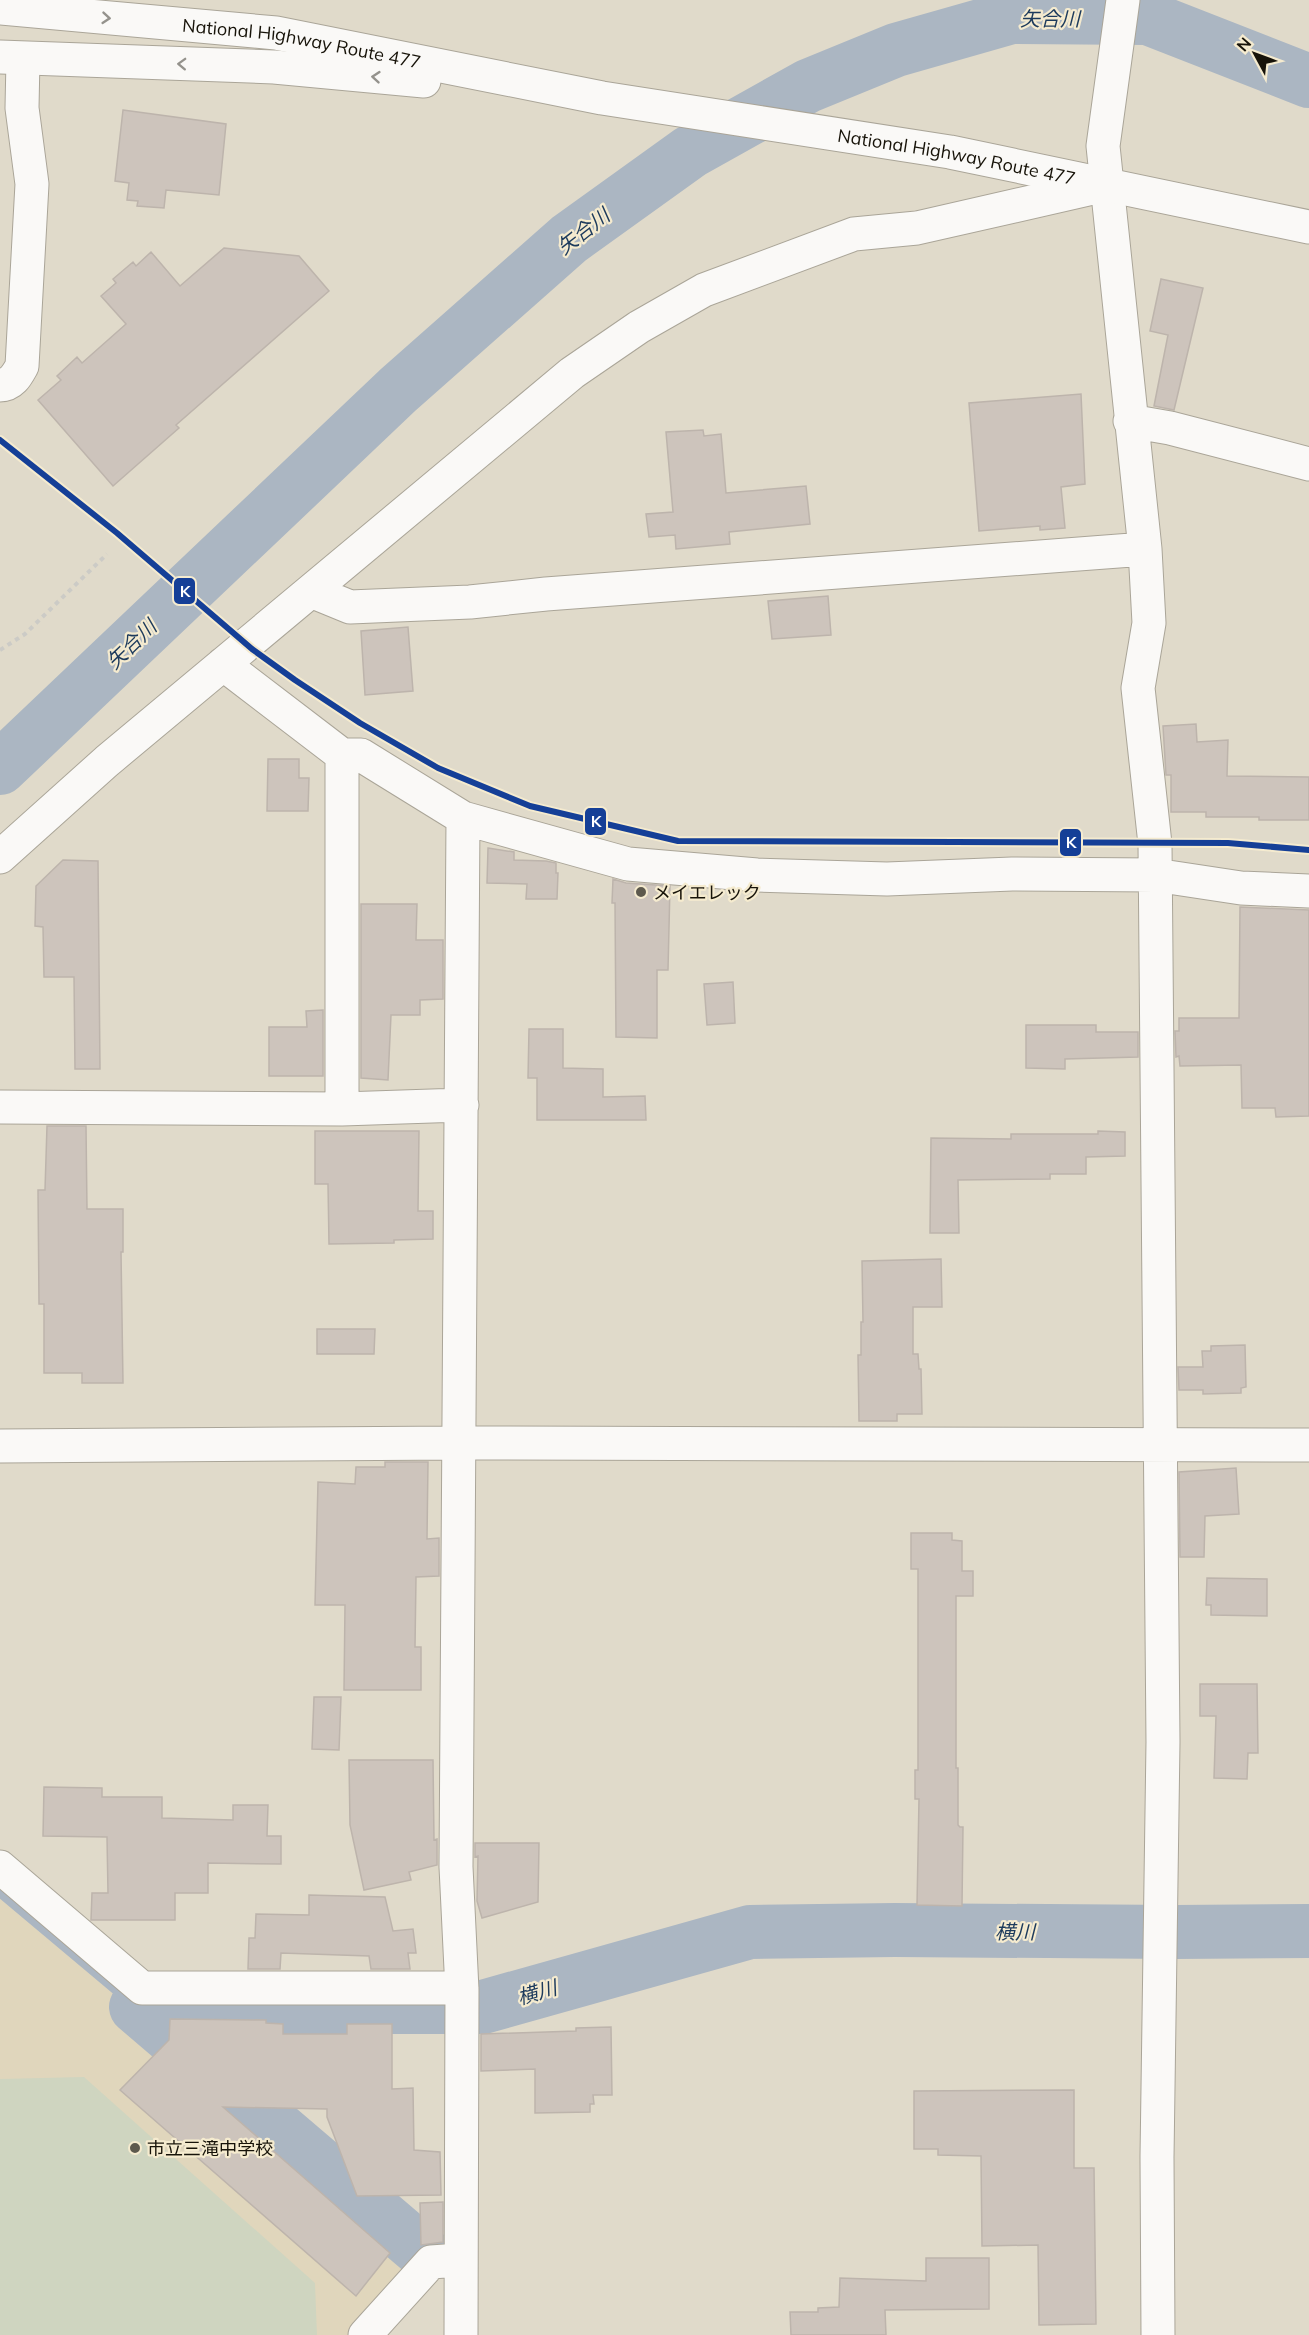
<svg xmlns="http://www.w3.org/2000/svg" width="1309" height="2335" font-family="Mulish,'Noto Sans JP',sans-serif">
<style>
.built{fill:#e0d6bc}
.green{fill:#cfd5c0}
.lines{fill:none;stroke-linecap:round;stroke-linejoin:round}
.stream{stroke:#abb6c2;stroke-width:9}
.river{stroke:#abb6c2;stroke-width:54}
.building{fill:#cdc4bc;stroke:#bdb4ac;stroke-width:1.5}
.minor-casing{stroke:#aaa598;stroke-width:35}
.highway-casing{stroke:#aaa598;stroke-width:35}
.path{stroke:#cccbc6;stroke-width:4;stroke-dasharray:4.5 4.5;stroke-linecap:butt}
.minor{stroke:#faf9f7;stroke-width:33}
.highway{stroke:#faf9f7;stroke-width:33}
.rail-1-casing{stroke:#f5ebcf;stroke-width:10}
.rail-1{stroke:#153f97;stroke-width:6}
.oneway{stroke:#94928c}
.poi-dot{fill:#5d594d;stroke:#f5ebcf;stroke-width:2}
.labels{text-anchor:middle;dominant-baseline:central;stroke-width:4.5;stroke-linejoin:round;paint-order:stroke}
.street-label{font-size:18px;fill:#171309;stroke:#f5ebcf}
.poi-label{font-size:18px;fill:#171309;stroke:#f5ebcf;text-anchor:start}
.water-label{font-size:20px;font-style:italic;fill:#1c3a5c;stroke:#f5ebcf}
.line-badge{stroke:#f5ebcf;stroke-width:2}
.badge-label{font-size:16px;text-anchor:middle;font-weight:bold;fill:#fff}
</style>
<rect width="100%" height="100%" fill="#e0daca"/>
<path class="built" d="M0,1881L134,1998L129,2026L413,2270L354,2335H0Z"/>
<path class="green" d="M84,2077L315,2283L317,2335H0V2079Z"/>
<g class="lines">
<path class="stream" d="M0,1893L136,2007"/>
<path class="river" d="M0,768L398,390L569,239L690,152L808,86L896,50L1012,17L1148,18L1309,81
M423,2252L136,2007H483L750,1932L895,1930L1175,1932L1309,1931"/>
</g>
<path class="building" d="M123,110L226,124L219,195L166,190L164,208L137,206L138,201L127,200L129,183L115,181Z
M224,248L299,256L329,291L176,425L179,428L113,486L38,400L61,380L57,376L77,357L82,363L126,324L101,296L116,283L113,279L133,262L136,266L151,252L180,286Z
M1161,279L1203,288L1174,410L1154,406L1168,335L1150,331Z
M1081,394L1085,484L1061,487L1065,528L1040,530V526L979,531L969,403Z
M703,430L704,436L721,434L726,493L806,486L810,524L729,532L730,544L676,549L675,535L649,537L646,514L673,512L666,432Z
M828,596L831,635L772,639L768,601Z
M408,627L413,691L365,695L361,631Z
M1196,724L1197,742L1228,740L1227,776L1309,777V820H1259V817H1206V812H1171V775H1166L1163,726Z
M268,759H299V778H309L308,811H267Z
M488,848L514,852V860L546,861L556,863V873H558L557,899H526L527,884L487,883Z
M63,860L98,861L100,1069H75L74,977H44L43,927L35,926L36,886Z
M613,879L626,883L670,886L668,970H657V1038L616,1037L615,903H612Z
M361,904H417L416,940H443V999L420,1000V1015H391L388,1080L361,1078Z
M1240,907L1309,910V1116L1276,1117L1275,1108H1242L1241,1065L1180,1066L1179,1056L1176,1057L1175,1031H1179V1018H1239Z
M733,982L735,1023L707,1025L704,984Z
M323,1010V1076H269V1027H307L306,1011Z
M1026,1025H1096V1032H1138V1057L1065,1059V1069L1026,1068Z
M529,1029H563V1068L603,1069V1097L645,1096L646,1120H537V1078H528Z
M47,1126H86L87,1209H123V1252H121L123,1383H82V1373H44V1304H39L38,1190H45Z
M315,1131H419L418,1211H433V1239L394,1240V1243L329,1244L328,1184H315Z
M1098,1131L1125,1132V1156L1086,1157V1174H1050V1179L958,1180L959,1233H930L931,1138L1011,1139V1134H1098Z
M941,1259L942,1307H913V1354H918L919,1369H921L922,1414H897V1421H859L858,1355H861V1322H863L862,1261Z
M317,1329H375L374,1354H317Z
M1245,1345L1246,1387L1241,1388V1393L1203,1394V1390H1179L1178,1367H1203L1202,1351H1211V1346Z
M385,1462H428L427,1539L439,1538V1576L416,1577L415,1647H421V1690H344L345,1605H315L318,1482L355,1484L356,1467H385Z
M1236,1468L1239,1514L1205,1516L1204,1557H1180L1179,1472Z
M911,1533H952V1540L962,1541V1571H973V1596H956V1768H958V1825L960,1827H963L962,1906L917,1905L919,1799H915V1770H918V1569H911Z
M1207,1578L1267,1579V1616L1211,1615V1605H1206Z
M1200,1684H1257L1258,1753H1248L1247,1779L1214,1778L1216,1716H1200Z
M314,1697H341L339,1750L312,1749Z
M349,1760H433L434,1840L437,1839V1865L409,1872L411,1880L364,1890L350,1825Z
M44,1787L102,1788V1797H162V1818L233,1820V1805H268L267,1836H281V1864L208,1863V1893H175V1920H91L92,1893H108L107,1837L43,1836Z
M475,1843H539L538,1902L482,1918L477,1901L478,1856L475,1857Z
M309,1895L385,1897L393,1931L413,1929L416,1953H408L410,1969H371L369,1956L281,1953L280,1969H248L249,1938H255L256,1914L309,1915Z
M170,2019L266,2020V2023L283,2024V2034H347V2024H392V2089L413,2088L414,2150L440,2152L441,2195L357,2196L327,2117V2109L223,2107L390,2253L356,2296L120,2090L169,2040Z
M611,2027L612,2095H593L594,2104H590V2112L535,2113V2069L481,2071V2034L576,2031V2028Z
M1074,2090V2168H1094L1096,2324L1039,2325L1038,2245L982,2246L981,2156L938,2155V2149H914V2091Z
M443,2202V2242L421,2245L420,2203Z
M926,2258H989V2309L885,2310L886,2335H791L790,2312H818V2308L839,2307L840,2278L926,2281Z"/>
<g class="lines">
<defs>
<path id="minor" d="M1123,0L1103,146L1145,549L1149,623L1138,688L1155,844L1163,1742L1157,2157L1158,2335
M0,385C12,385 17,375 22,366L32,184L22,108L23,59
M1130,421L1170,428L1309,464
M311,591L350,607L470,602L546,594L1145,549
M223,664L342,755H361L463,818L456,1867L462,1990L461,2335
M463,818L628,864L757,875L887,879L1012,874L1155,875L1241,888L1309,891
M0,857L107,761L572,373L639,327L704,290L854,234L917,228L1106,185
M0,1107L342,1109L462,1105
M342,1109V755
M0,1446L460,1443L1309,1445
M0,1867L142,1988H462
M365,2335L431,2262L460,2260"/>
<g id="highway">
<path id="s1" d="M0,8L276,33L602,98L950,152L1309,227"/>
<path d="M0,57L274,67L424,81"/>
</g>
</defs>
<use href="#minor" class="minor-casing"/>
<use href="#highway" class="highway-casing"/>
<path class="path" d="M0,650L25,634L107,554"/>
<use href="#minor" class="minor"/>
<use href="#highway" class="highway"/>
<defs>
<path id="rail-1" d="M0,440L117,533L252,649L295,680L360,723L438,768L530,806L678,841L1228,843L1309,850"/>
</defs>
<use href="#rail-1" class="rail-1-casing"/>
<use href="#rail-1" class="rail-1"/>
</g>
<defs><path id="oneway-chevron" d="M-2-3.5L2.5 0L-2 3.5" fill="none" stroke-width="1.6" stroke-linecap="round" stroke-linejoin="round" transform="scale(1.5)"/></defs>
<g class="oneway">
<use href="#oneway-chevron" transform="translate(106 18) rotate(5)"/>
<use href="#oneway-chevron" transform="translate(182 64) rotate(-178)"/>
<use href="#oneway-chevron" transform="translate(376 77) rotate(-175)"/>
</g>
<g class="poi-dot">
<circle cx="641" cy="892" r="6"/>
<circle cx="135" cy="2148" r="6"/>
</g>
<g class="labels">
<g class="street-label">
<text stroke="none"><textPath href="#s1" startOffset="304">National Highway Route 477</textPath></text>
<text stroke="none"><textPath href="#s1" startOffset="969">National Highway Route 477</textPath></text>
</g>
<g class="poi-label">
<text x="653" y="892">メイエレック</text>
<text x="147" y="2148">市立三滝中学校</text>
</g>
<g class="water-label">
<text x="1050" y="18">矢合川</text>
<text transform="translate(583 231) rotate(-38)">矢合川</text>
<text transform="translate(131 644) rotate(-44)">矢合川</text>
<text x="1015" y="1931">横川</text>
<text transform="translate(537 1992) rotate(-16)">横川</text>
</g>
</g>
<g class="line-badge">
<rect x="173" y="577" width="23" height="28" rx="6" fill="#153f97"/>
<rect x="584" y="807" width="23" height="29" rx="6" fill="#153f97"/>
<rect x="1059" y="828" width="23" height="29" rx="6" fill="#153f97"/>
</g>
<g class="badge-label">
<text x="185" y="597">K</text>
<text x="596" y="827">K</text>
<text x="1071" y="848">K</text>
</g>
<g transform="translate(1255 54) rotate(311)" stroke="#f5ebcf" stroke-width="4.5" paint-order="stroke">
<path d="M0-4.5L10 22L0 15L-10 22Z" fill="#171309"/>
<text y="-9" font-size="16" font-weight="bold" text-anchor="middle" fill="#171309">N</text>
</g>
</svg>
